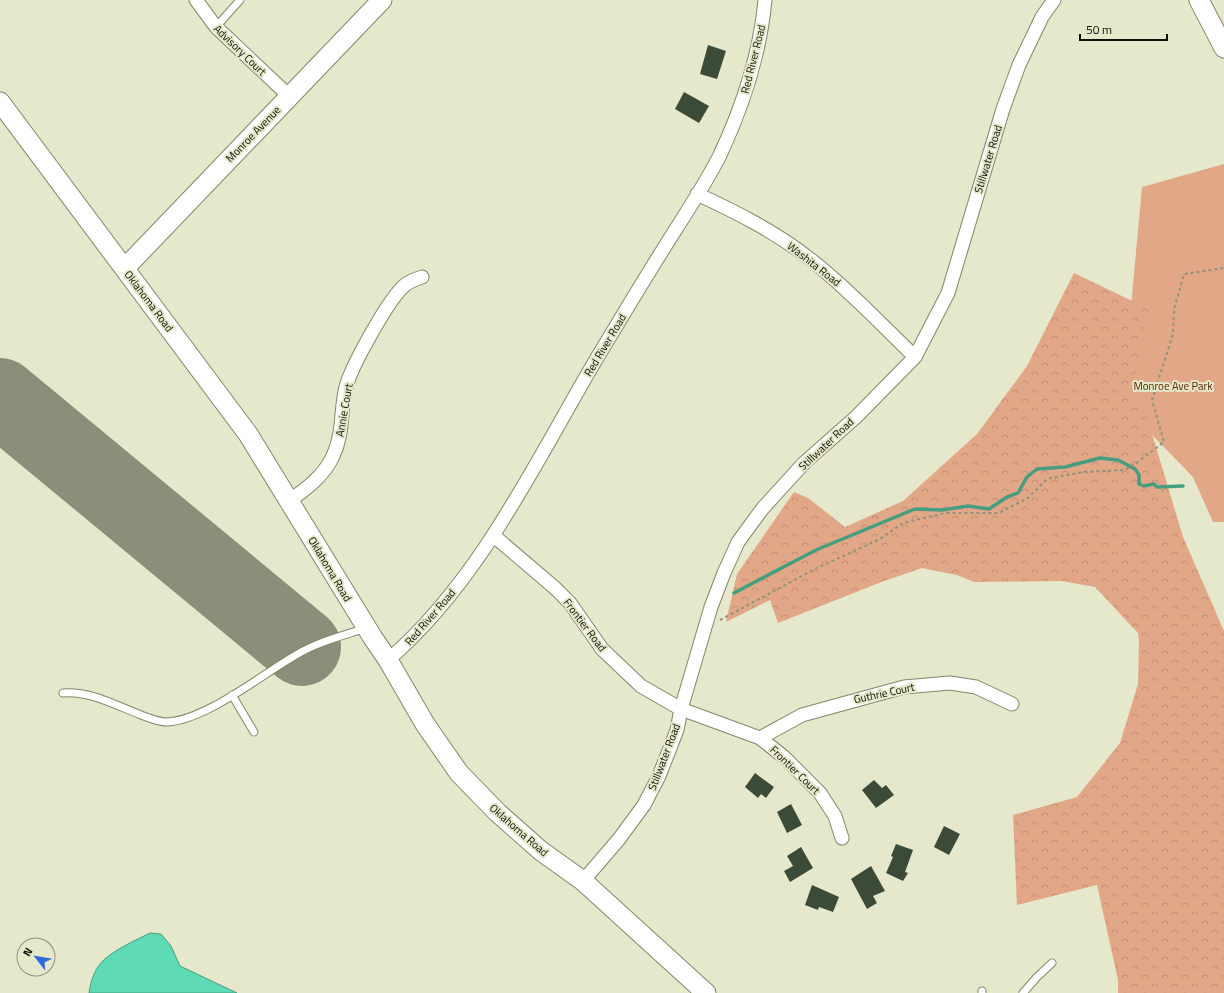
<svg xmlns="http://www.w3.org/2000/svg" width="1224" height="993" font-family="'Titillium Web',sans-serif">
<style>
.green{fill:#e2a787}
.forest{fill:url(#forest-crowns)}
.water{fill:#5edbb5;stroke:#469e80}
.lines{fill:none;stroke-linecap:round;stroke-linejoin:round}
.stream{stroke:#469e80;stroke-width:3.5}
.runway{stroke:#8c8e79;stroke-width:78}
.building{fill:#3b4b38}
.lane-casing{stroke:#84856b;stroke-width:9}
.street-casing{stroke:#84856b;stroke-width:15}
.secondary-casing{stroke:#84856b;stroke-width:21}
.path{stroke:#90917c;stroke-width:2;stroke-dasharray:3 3;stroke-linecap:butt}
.lane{stroke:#fff;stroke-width:7}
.street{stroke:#fff;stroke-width:13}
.secondary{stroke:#fff;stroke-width:19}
.labels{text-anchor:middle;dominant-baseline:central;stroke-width:4;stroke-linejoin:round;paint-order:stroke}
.street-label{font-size:11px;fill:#0e0e05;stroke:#e6e8cb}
.park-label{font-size:11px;fill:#5b2400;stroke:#e6e8cb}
</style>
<defs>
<pattern id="forest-crowns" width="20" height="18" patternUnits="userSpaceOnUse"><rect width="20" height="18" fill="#e2a787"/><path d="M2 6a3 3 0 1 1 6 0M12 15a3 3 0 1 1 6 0" fill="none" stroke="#c18f73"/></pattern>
</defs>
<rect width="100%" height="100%" fill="#e6e8cb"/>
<path class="green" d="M1224,164V522H1213L1193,477L1122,404L1142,187Z"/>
<path class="forest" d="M1074,273L1149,309L1135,377L1183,537L1224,631V993H1118V980L1097,885L1017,905L1013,815L1077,797L1120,743L1138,684L1139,642L1138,633L1095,587L1062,581L974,582L957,575L922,568L884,581L778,623L770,600L726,622L737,574L794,492L808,498L845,527L903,501L977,434L1027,366Z"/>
<path class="water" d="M150,933L161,934L171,946L180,966L237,993H89C90,984 94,971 100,964C109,952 136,940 150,933Z"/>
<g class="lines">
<path class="stream" d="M734,593L816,550L915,509L942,510L968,506L989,509L1007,497L1018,493L1027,477L1037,469L1065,467L1100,458L1118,460L1135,469L1139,475V484L1144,486L1154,484L1157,487L1183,486"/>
<path class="runway" d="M0,397L302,647"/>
</g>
<path class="building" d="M708,45L726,51L717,79L700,74Z
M684,92L709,106L699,123L675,109Z
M755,773L774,787L766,798L761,794L758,798L745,787Z
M874,780L882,788L886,785L894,795L876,808L862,790Z
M791,804L802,825L787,833L777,812Z
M944,826L960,834L949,855L934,847Z
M896,844L913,850L905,872L908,873L903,881L886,873L893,857L891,856Z
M801,847L813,868L790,882L784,871L793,866L787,856Z
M871,866L885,891L873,896L877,903L867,909L851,879Z
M812,885L839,897L833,912L819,907L818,910L805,905Z"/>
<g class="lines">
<defs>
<path id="lane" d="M216,27L240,0
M63,693C91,691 115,705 141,715C149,718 158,722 167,722C206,720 261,675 296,655C317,642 342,636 366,628
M232,695L254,732
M982,993V991
M1023,993L1037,977L1052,963"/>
<path id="street" d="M196,0L216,27L289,96
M697,194C736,212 776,232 810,259C848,289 881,324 915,357
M289,501C306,489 324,476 333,456C344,433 340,410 346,387C351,367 389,298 405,285C410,281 416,279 422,277
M494,536L555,588L570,603L602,649L641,686L681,709L760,738L784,757L820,793L835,816L842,838
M388,660C479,582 534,465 594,363C617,325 640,286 664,248C683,217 704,187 720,155C743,106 760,54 765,0
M760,738L802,715L904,687L950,683L976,687L1012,704
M583,881L619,839L644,805L659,776L677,730L681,709L711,607L724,573L738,542L763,508L804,463L856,417L915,357L948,293L1003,109L1019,65L1042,17L1054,0"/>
<path id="secondary" d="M1199,0L1224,48
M0,102L248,434L373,638L388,660L425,724L459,773L498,813L541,851L583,881L706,993
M125,268L382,0"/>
</defs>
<use href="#lane" class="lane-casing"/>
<use href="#street" class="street-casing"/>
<use href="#secondary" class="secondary-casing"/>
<path class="path" d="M720,620L815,569L880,539L903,523L945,513H999L1028,498L1047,479L1083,472L1125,470L1135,464L1164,442L1152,400L1173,334L1174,309L1184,274L1224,268"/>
<use href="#lane" class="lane"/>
<use href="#street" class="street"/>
<use href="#secondary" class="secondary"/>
</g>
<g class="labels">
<g class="street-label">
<text transform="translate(240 50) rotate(44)">Advisory Court</text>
<text transform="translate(753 59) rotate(-76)">Red River Road</text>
<text transform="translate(253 134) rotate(-46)">Monroe Avenue</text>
<text transform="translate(988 159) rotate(-73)">Stillwater Road</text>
<text transform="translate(814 264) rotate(38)">Washita Road</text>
<text transform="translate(149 301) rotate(53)">Oklahoma Road</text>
<text transform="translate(605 345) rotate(-59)">Red River Road</text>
<text transform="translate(344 410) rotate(-80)">Annie Court</text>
<text transform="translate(826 444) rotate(-43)">Stillwater Road</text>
<text transform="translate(330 569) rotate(59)">Oklahoma Road</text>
<text transform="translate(430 617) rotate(-49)">Red River Road</text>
<text transform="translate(585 625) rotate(53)">Frontier Road</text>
<text transform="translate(884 693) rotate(-12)">Guthrie Court</text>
<text transform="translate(664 757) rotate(-69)">Stillwater Road</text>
<text transform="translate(795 770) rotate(44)">Frontier Court</text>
<text transform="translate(519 830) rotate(41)">Oklahoma Road</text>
</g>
<g class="park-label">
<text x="1173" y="386">Monroe Ave Park</text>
</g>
</g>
<g transform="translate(36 957) rotate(301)"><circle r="19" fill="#e6e8cb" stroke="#90917c"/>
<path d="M0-3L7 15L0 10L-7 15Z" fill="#2e6cda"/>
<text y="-6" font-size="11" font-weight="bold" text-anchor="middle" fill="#0e0e05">N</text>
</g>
<path d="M1080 34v6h87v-6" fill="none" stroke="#0e0e05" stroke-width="2"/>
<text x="1086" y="34" font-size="12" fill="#0e0e05" stroke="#e6e8cb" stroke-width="3" paint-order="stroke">50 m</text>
</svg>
